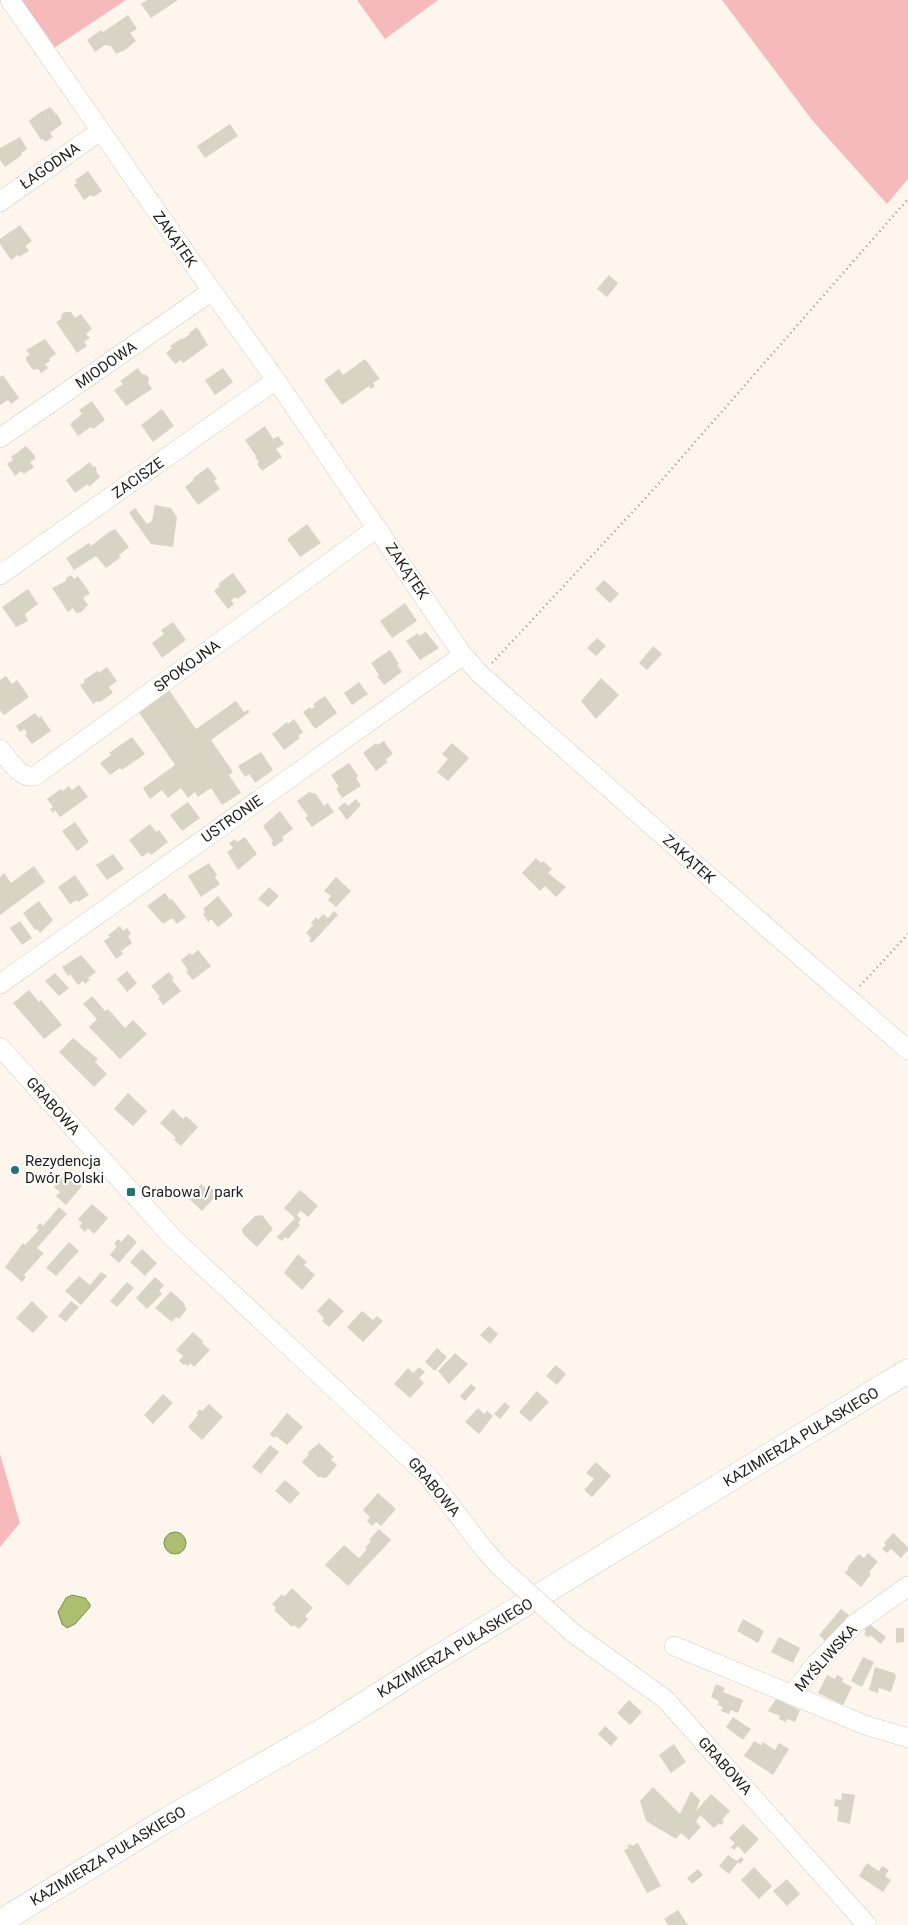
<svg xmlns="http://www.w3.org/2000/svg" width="908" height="1925" font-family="Roboto,sans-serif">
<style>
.green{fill:#f6b9bc}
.water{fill:#acbe6f;stroke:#828d55}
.building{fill:#d7d4c6}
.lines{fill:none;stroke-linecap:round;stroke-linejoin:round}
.minor-casing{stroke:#d7ccc2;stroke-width:20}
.major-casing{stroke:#d7ccc2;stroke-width:25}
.path{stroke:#9d9690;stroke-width:2.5;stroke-dasharray:1 4;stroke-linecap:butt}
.minor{stroke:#fff;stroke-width:19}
.major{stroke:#fff;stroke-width:24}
.minor-bridge-casing{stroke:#d7ccc2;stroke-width:20;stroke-linecap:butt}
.minor-bridge{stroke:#fff;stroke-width:19}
.poi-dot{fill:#267173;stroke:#fff;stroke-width:2}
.labels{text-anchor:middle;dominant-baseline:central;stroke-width:4;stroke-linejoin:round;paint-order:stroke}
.street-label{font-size:15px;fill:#201c18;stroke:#fff}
.poi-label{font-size:15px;fill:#201c18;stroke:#fff;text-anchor:start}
</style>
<rect width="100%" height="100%" fill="#fef5ed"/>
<path class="green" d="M21,0H126L54,48Z
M357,0H438L385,39Z
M722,0H908V179L887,204L812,120Z
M0,1454L20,1523L0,1547Z"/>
<path class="water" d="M164 1543a11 11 0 1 1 22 0a11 11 0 1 1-22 0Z
M72,1595L85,1598L90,1604V1607L75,1624L67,1628L62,1624L58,1612L66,1598Z"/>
<path class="building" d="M147,0H178L151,18L141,4Z
M128,15L137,29L130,33L136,41L125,50L116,54L111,46L105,45L95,52L87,40L101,30L103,32Z
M50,107L56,114L58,115L62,124L50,133L53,137L45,142L43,139L41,140L29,121L36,115Z
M230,124L238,136L205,158L197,146Z
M20,137L27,149L21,153L22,155L5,167L0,160V148Z
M88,171L102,191L93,197L91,195L84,200L74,185L77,183L75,180Z
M20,225L32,241L25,246L29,251L19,257L18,255L11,260L0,244V239Z
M609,275L618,283L607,297L597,289Z
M65,312H71L75,318L81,314L92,329L86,334L90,338L84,342L87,346L77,353L56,322L61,319L62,314Z
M197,327L208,345L183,363L181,360L175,364L166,353L172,348L170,346L182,338L183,339L190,334L189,333Z
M45,339L56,354L49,359L50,361L45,364L48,368L41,373L38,369L33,370L26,360V357L30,355L26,350Z
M365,359L380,379L373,383L375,386L371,389L369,386L342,405L324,380L339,369L343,375Z
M138,368L142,374L146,375L149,378L148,383L152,389L126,406L114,390L123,384L120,381Z
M223,368L233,382L215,395L205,380Z
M3,375L19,398L11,404L8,400L0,405V377Z
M92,401L105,420L93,429L91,427L78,436L70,424L82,414L79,410Z
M162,409L174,426L153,442L141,425Z
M265,426L273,439L278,436L284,444L276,449L282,457L262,471L257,464L259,462L255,457L256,456L245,440Z
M26,446L35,456V459L30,462L34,467L24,474L21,471L15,476L7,464L13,460L11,457Z
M90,462L92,466L96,467L97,473L100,477L89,487L88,484L75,493L66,480Z
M208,467L217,479L214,480L220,489L198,505L185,487L194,480L193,478Z
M155,505L171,508L177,517L173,547L151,544L129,513L135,508L147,524L152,521Z
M307,524L321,543L300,557L287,539Z
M115,529L129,547L119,555L121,557L106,568L96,556L74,570L66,558L89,543L91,546L109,532Z
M233,573L247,592L237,599L236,597L231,600L234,604L228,609L214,591L220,586L218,584Z
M71,575L74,579L78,576L90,593L83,598L88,605L81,612L76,613L73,608L68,612L52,588L66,581V578Z
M604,580L619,594L610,603L595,589Z
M28,589L38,604L25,614L28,621L16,627L2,607Z
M405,603L417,621L392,638L380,621Z
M173,622L186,640L162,658L152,643L164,634L161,630Z
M426,632L439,648L420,660L406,641L418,633L419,636Z
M597,638L606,646L596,656L587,648Z
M653,646L662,654L647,670L639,663Z
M390,650L399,664L397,665L402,672L384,685L377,676L379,675L371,663Z
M107,667L117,681L109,687L113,693L100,702L98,701L93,704L80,685L85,682L84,680L97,671L99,673Z
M6,676L12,684L17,680L29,697L4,715L0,710V680Z
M601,678L619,695L596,719L581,701Z
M359,682L368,694L352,705L344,693Z
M169,690L196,729L236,701L244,712L248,710L250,712L211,740L233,772L229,775L241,793L222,805L211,788L198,797L195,792L188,798L181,788L168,798L162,790L150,799L143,788L175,765L138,711Z
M325,696L337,713L315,729L303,712L310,707L311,709L315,707L313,704Z
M35,713L39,718L41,716L51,731L32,744L25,735L27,733L24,729L20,732L16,726Z
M294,719L303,732L298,736L300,738L284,750L272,734L287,722L288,724Z
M132,737L145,754L122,770L120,768L110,775L100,763L111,755L109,753Z
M384,741L393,754L385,760L388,762L376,771L363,753L376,743L378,745Z
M452,743L469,758L448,781L437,772L448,759L442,754Z
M261,752L273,770L255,783L249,774L245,777L238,766Z
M349,763L358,776L356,778L361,786L342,798L336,788L339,787L331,775Z
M79,785L88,797L60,817L55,810L53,813L50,809L53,807L47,799L61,789L63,791L69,786L72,790Z
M309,792L316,794L324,806L328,803L334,812L312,827L305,818L308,816L297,801Z
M356,799L361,805L347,820L338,808L345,802L348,806Z
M188,802L200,818L182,831L170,815Z
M280,811L293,829L282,837L284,840L274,847L271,842L273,841L263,826Z
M75,822L89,842L77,851L62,831Z
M150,824L156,832L159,830L168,842L151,855L149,852L142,857L129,840Z
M245,837L257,854L238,870L227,852L233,848L229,843L235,839L237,842Z
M113,854L124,869L107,880L96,865Z
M536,858L541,863L543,861L552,869L548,873L566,887L556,897L545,886L540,891L522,873Z
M209,863L217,875L215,877L220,884L201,897L188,876Z
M34,866L45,882L0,915V877L4,873L11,883Z
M75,875L89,895L78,902L77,900L70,904L58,887Z
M336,877L351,891L336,907L328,900L331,896L324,891Z
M269,887L279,896L268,907L258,899Z
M165,893L170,900L172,899L186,917L177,924L172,918L163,924L147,906Z
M218,896L233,915L218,927L211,919L208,922L203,914L205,912L203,909Z
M39,901L53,920L40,933L37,929L35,930L23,913Z
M334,911L338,915L312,943L309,941L311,938L306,933L313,925L311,923L316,917L318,920L323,914L328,918Z
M20,921L32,938L22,945L10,928Z
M120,926L123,931L127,928L131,934L128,936L132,943L121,951L123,954L116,959L104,941L110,937L108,935Z
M198,950L211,966L193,980L186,972L188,970L181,960L190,953L192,955Z
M81,955L96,972L88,978L90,980L85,984L83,981L78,985L70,974L68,976L62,967Z
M127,971L137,983L127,992L117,979Z
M169,972L174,978L172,980L181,991L163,1005L158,998L160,997L151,986Z
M55,973L69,988L59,996L45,981Z
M29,990L39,1002L41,1000L62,1025L44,1039L13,1003Z
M92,996L105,1011L108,1009L125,1028L133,1020L147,1034L120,1059L89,1027L97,1019L83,1004Z
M73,1038L98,1059L95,1062L107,1074L94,1087L59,1052Z
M128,1093L147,1111L133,1126L114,1109Z
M173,1109L183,1119L186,1116L198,1127L181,1146L174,1140L176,1138L160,1123Z
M66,1173L82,1186L66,1205L56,1196L60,1192L54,1187Z
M201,1184L207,1190L210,1187L215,1191L212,1194L215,1197L202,1211L188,1198Z
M300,1190L318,1206L308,1217L301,1211L297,1215L301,1219L298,1223L300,1225L288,1239L285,1237L282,1241L277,1237L295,1218L284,1208Z
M92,1204L108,1218L94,1234L88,1228L85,1232L79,1226L82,1223L78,1219Z
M59,1207L67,1214L37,1248L44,1253L24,1275L26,1277L22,1282L5,1267L23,1243L25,1245L39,1230L36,1228L40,1223L43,1226Z
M262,1215L273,1229L257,1247L243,1234L242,1229L255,1216Z
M128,1234L137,1242L119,1263L110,1255L117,1246L114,1244L118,1239L121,1242Z
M69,1242L79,1251L56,1276L46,1268Z
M142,1249L157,1263L145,1276L130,1262Z
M298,1254L307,1262L304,1265L315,1275L302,1290L284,1273Z
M101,1272L107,1276L81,1305L65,1291L79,1276L90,1285Z
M155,1277L164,1285L159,1291L162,1294L147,1309L136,1298Z
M127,1282L134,1288L117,1307L110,1301Z
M171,1291L185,1304L184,1306L187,1309L179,1319L176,1317L172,1322L155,1308Z
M329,1298L344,1311L329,1327L322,1321L324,1318L317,1311Z
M32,1301L48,1317L33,1333L16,1318Z
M71,1301L79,1307L66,1322L58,1316Z
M362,1311L373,1320L377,1316L383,1321L363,1342L347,1327Z
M489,1326L498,1334L490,1344L480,1335Z
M193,1332L203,1341L202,1343L210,1350L194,1367L190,1363L188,1366L185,1364L184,1365L179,1361L183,1356L176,1350Z
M437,1348L447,1357L435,1371L425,1362Z
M455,1353L468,1364L449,1384L438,1371Z
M556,1365L566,1374L557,1385L546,1376Z
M419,1367L425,1372L419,1378L424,1383L410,1398L394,1384L408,1368L413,1373Z
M471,1384L476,1388L465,1401L460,1396Z
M537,1391L549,1402L530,1422L519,1412Z
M163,1394L173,1403L153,1424L144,1415Z
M505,1402L510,1407L500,1419L494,1414Z
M209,1404L223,1417L202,1440L188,1427L198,1415L196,1413L200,1409L202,1411Z
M478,1408L484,1414L487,1411L493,1416L479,1434L465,1422Z
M287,1413L303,1427L287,1445L276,1436L274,1438L270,1434Z
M319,1443L334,1457L331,1460L337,1465L326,1478L318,1477L302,1462L309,1454L307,1453Z
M270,1445L279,1452L261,1474L252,1467Z
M596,1462L611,1476L592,1497L584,1490L594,1479L586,1473Z
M285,1480L300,1493L290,1504L275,1491Z
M378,1493L396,1509L381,1526L376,1522L372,1526L367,1521L370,1517L363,1510Z
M379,1529L391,1540L348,1586L325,1565L344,1545L359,1558L367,1549L365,1548L371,1541L369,1540Z
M893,1533L908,1547V1550L901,1558L891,1549L887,1553L882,1549L886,1545L884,1543Z
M868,1553L878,1562L869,1572L871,1574L861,1587L845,1573L849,1568L848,1567L859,1554L864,1558Z
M292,1588L313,1608L305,1616L308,1619L299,1629L294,1625L292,1627L274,1610L276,1608L272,1604L282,1594L284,1597Z
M841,1609L849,1615L826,1642L819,1635Z
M743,1619L764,1631L758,1643L737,1631Z
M868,1623L886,1637L881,1644L870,1635L868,1638L864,1634L866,1631L861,1628Z
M896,1628H904V1642L896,1643Z
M779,1637L800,1648L793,1663L771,1652Z
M863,1657L874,1662L862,1687L851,1681Z
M875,1667L894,1673L896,1676L891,1692L879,1688L878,1693L869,1690Z
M827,1675L835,1679L837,1675L843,1678L842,1682L852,1687L843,1705L818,1693Z
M716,1684L725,1688L723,1692L743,1700L738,1713L731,1710L729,1714L721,1711L723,1707L718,1705L719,1701L711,1697Z
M776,1699L800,1710L795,1722L787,1719L786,1722L779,1719L780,1716L768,1711Z
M629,1700L642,1712L630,1725L617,1713Z
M733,1717L751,1729L743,1740L726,1727Z
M605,1726L618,1738L611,1746L598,1734Z
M754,1741L761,1745L763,1742L775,1750L779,1743L789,1749L773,1775L744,1756Z
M674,1744L686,1762L671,1773L659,1755Z
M653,1787L680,1814L691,1791L700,1800L696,1811L711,1794L730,1811L722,1820L724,1822L721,1825L719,1823L714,1828L700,1815L696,1822L701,1827L689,1840L681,1833L676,1839L646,1821L640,1801Z
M842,1793L855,1795L850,1824L837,1821L839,1807L834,1806L835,1799L841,1800Z
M743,1824L759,1839L745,1854L738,1846L734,1850L731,1847L735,1843L729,1838Z
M638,1843L661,1886L647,1893L624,1850L629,1848L627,1846L630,1844L632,1846Z
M728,1855L737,1861L741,1857L744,1860L740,1864L738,1862L729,1874L719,1866Z
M867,1863L879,1871L882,1866L889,1870L885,1876L891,1880L883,1892L859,1876Z
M754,1867L772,1886L759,1899L741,1880Z
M698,1869L703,1875L692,1884L687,1878Z
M787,1879L800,1894L787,1906L773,1891Z
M678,1910L688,1925H668L664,1919Z"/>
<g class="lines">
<defs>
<path id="minor" d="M10,0L212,291L276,380L463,655L481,675L780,939L908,1050
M0,202L100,131
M0,438L212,291
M0,575L276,380
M0,749C10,760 19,779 35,776L377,528
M0,984L463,655
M0,1047L174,1239L428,1476L483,1548L500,1567
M573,1633L665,1699L867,1925
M674,1646L865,1725L908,1738
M792,1695L814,1666L856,1623L908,1586"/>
<path id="major" d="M0,1922L168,1819L320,1732L430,1662L908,1371"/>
</defs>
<use href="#minor" class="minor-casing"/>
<use href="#major" class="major-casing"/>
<path class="path" d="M492,663L654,489L908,199
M860,986L908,934"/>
<use href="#minor" class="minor"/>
<use href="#major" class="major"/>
<defs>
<path id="minor-bridge" d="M500,1567L573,1633"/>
</defs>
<use href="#minor-bridge" class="minor-bridge-casing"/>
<use href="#minor-bridge" class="minor-bridge"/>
</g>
<g class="poi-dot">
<circle cx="15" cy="1170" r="5"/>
<rect x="126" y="1187" width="10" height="10" rx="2.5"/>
</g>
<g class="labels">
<g class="street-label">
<text transform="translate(50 166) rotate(-35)">ŁAGODNA</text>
<text transform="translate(175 239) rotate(55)">ZAKĄTEK</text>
<text transform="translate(106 365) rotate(-35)">MIODOWA</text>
<text transform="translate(138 478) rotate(-35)">ZACISZE</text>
<text transform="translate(407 571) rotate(56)">ZAKĄTEK</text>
<text transform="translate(187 666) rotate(-36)">SPOKOJNA</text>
<text transform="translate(232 819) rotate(-35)">USTRONIE</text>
<text transform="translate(689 859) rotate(42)">ZAKĄTEK</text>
<text transform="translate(53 1106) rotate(48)">GRABOWA</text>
<text transform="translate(801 1437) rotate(-31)">KAZIMIERZA PUŁASKIEGO</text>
<text transform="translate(434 1487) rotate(50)">GRABOWA</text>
<text transform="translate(455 1648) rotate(-31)">KAZIMIERZA PUŁASKIEGO</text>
<text transform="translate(826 1658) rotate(-48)">MYŚLIWSKA</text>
<text transform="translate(725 1766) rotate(48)">GRABOWA</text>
<text transform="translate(108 1856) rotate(-31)">KAZIMIERZA PUŁASKIEGO</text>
</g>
<g class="poi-label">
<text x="25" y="1161">Rezydencja<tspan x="25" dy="17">Dwór Polski</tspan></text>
<text x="141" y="1192">Grabowa / park</text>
</g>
</g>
</svg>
